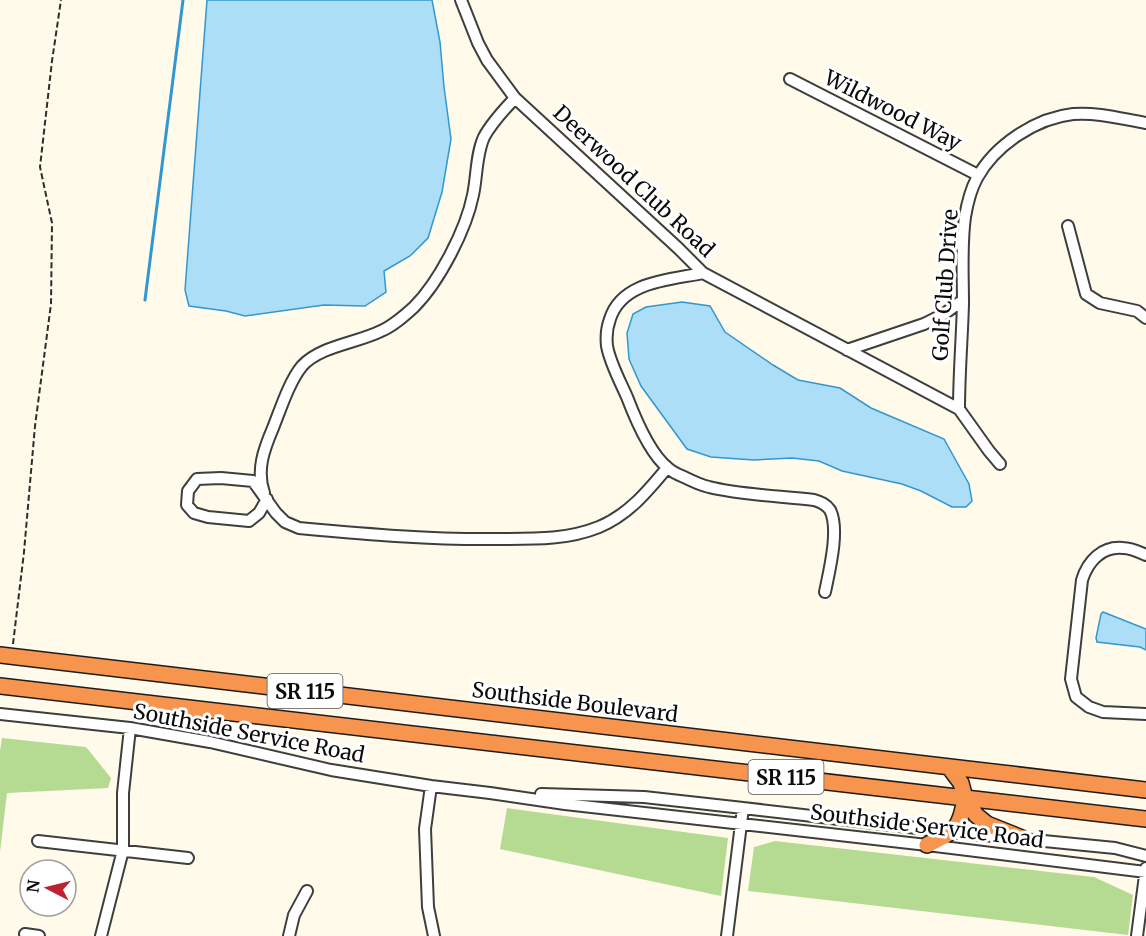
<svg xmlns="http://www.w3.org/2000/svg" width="1146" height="936" font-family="Merriweather,serif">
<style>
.forest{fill:#b5da92}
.water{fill:#addef7;stroke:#3397cf;stroke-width:1.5}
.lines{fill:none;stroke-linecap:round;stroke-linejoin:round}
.stream{stroke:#3397cf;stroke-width:3}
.minor-casing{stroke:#3e3e3e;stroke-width:14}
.highway-casing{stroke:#1c1c1c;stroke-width:18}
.path{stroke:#2d2d2d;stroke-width:2;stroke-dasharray:6 3;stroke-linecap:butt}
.minor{stroke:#fff;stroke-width:10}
.highway{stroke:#f7954f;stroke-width:15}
.labels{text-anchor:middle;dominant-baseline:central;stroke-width:6;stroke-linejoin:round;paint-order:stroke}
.shield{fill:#fff;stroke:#545454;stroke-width:1.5}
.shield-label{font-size:20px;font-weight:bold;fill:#0b0b0b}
.street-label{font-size:21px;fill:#0b0b0b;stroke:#fff}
</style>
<rect width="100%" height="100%" fill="#fffae9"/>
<path class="forest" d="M2,738L86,747L111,778L108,788L7,793L0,852V751Z
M507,808L728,838L721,896L500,849Z
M775,841L1094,877L1133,895L1128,935L748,891L754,847Z"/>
<path class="water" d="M207,0H432L440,42L444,87L451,139L442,192L428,238L410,256L384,271L386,292L365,306L324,305L245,316L226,311L189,306L185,290Z
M682,302L710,306L725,332L773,365L798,380L840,388L871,408L944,439L969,484L972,501L966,507H952L921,491L902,484L842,471L819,461L792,458L754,460L711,457L687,449L641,386L629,359L627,333L633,314L646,307Z
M1103,612L1146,629V650L1140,647L1097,642L1096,638L1101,614Z"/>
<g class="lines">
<path class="stream" d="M145,300L183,0"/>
<defs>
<path id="minor" d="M461,0L478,43L487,60L515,98L678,248L703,273L959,409L989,451L1000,464
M790,79L978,175
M1068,226L1086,294L1100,303L1137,311L1146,318
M703,273C670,280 622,281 610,319C607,327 606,337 607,346C610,363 620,381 627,397C635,418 650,454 668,468C672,472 679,475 684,477C692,481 700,485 709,487C741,495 781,496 814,500C821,502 826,504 830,510C840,529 829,572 825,592
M847,350L924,324L944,314L963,300
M959,409C959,374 962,339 963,304C963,275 961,245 965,217C967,205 971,189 977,178C995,145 1036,118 1073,114C1098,112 1122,119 1146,123
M264,493C256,470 264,449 273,428C281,408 289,382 302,366C320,346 357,343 381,331C393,326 404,316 414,307C439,282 466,230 473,195C477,177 476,154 484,137C492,122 504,110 515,98
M267,499L259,513L249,521L208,517L194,513L187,505L188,491L197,479L221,478L253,481L276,513L285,522L299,528C366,534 432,540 499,539C533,539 567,540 599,527C628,515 647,492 667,468
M1146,555C1139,552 1131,548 1123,548C1102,546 1088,561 1082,580L1071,679L1076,697L1089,707L1103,712L1146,714
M0,714L130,728L210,742L331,770L431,786L490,793L565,804L927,845L1146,872
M431,786L425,829L428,907L434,936
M541,794L644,797L743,808L952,832L1115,848L1146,856
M38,841L188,858
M25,934L39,936
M101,936L123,850V793L130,728
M289,936L294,915L307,891
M727,936L743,808
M1137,936L1146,868"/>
<path id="highway" d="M0,655L1146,790
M0,686L1146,819
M949,767L961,783L965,798L976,815L987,824L1022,838
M927,845C955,831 960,830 965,798"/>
</defs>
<use href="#minor" class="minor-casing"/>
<use href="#highway" class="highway-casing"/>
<path class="path" d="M13,644L24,552L35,426L51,304L52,223L40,167L52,61L61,0"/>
<use href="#minor" class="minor"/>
<use href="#highway" class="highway"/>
</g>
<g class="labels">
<g class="shield">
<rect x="267.5" y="674" width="75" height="34" rx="4.5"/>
<rect x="748.5" y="760" width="75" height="34" rx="4.5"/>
</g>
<g class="shield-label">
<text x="305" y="691">SR 115</text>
<text x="786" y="777">SR 115</text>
</g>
<g class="street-label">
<text transform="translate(893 110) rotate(27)">Wildwood Way</text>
<text transform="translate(634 181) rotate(43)">Deerwood Club Road</text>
<text transform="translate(945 285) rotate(-86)">Golf Club Drive</text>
<text transform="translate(575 702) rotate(7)">Southside Boulevard</text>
<text transform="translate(249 733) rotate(11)">Southside Service Road</text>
<text transform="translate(927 826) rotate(7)">Southside Service Road</text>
</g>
</g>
<g transform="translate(48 888) rotate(277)"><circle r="28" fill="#ffffff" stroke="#9d9d9d" stroke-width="1.5"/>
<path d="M0-4.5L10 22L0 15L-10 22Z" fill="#bc2230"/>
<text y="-9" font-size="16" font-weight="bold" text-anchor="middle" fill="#0b0b0b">N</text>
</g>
</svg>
